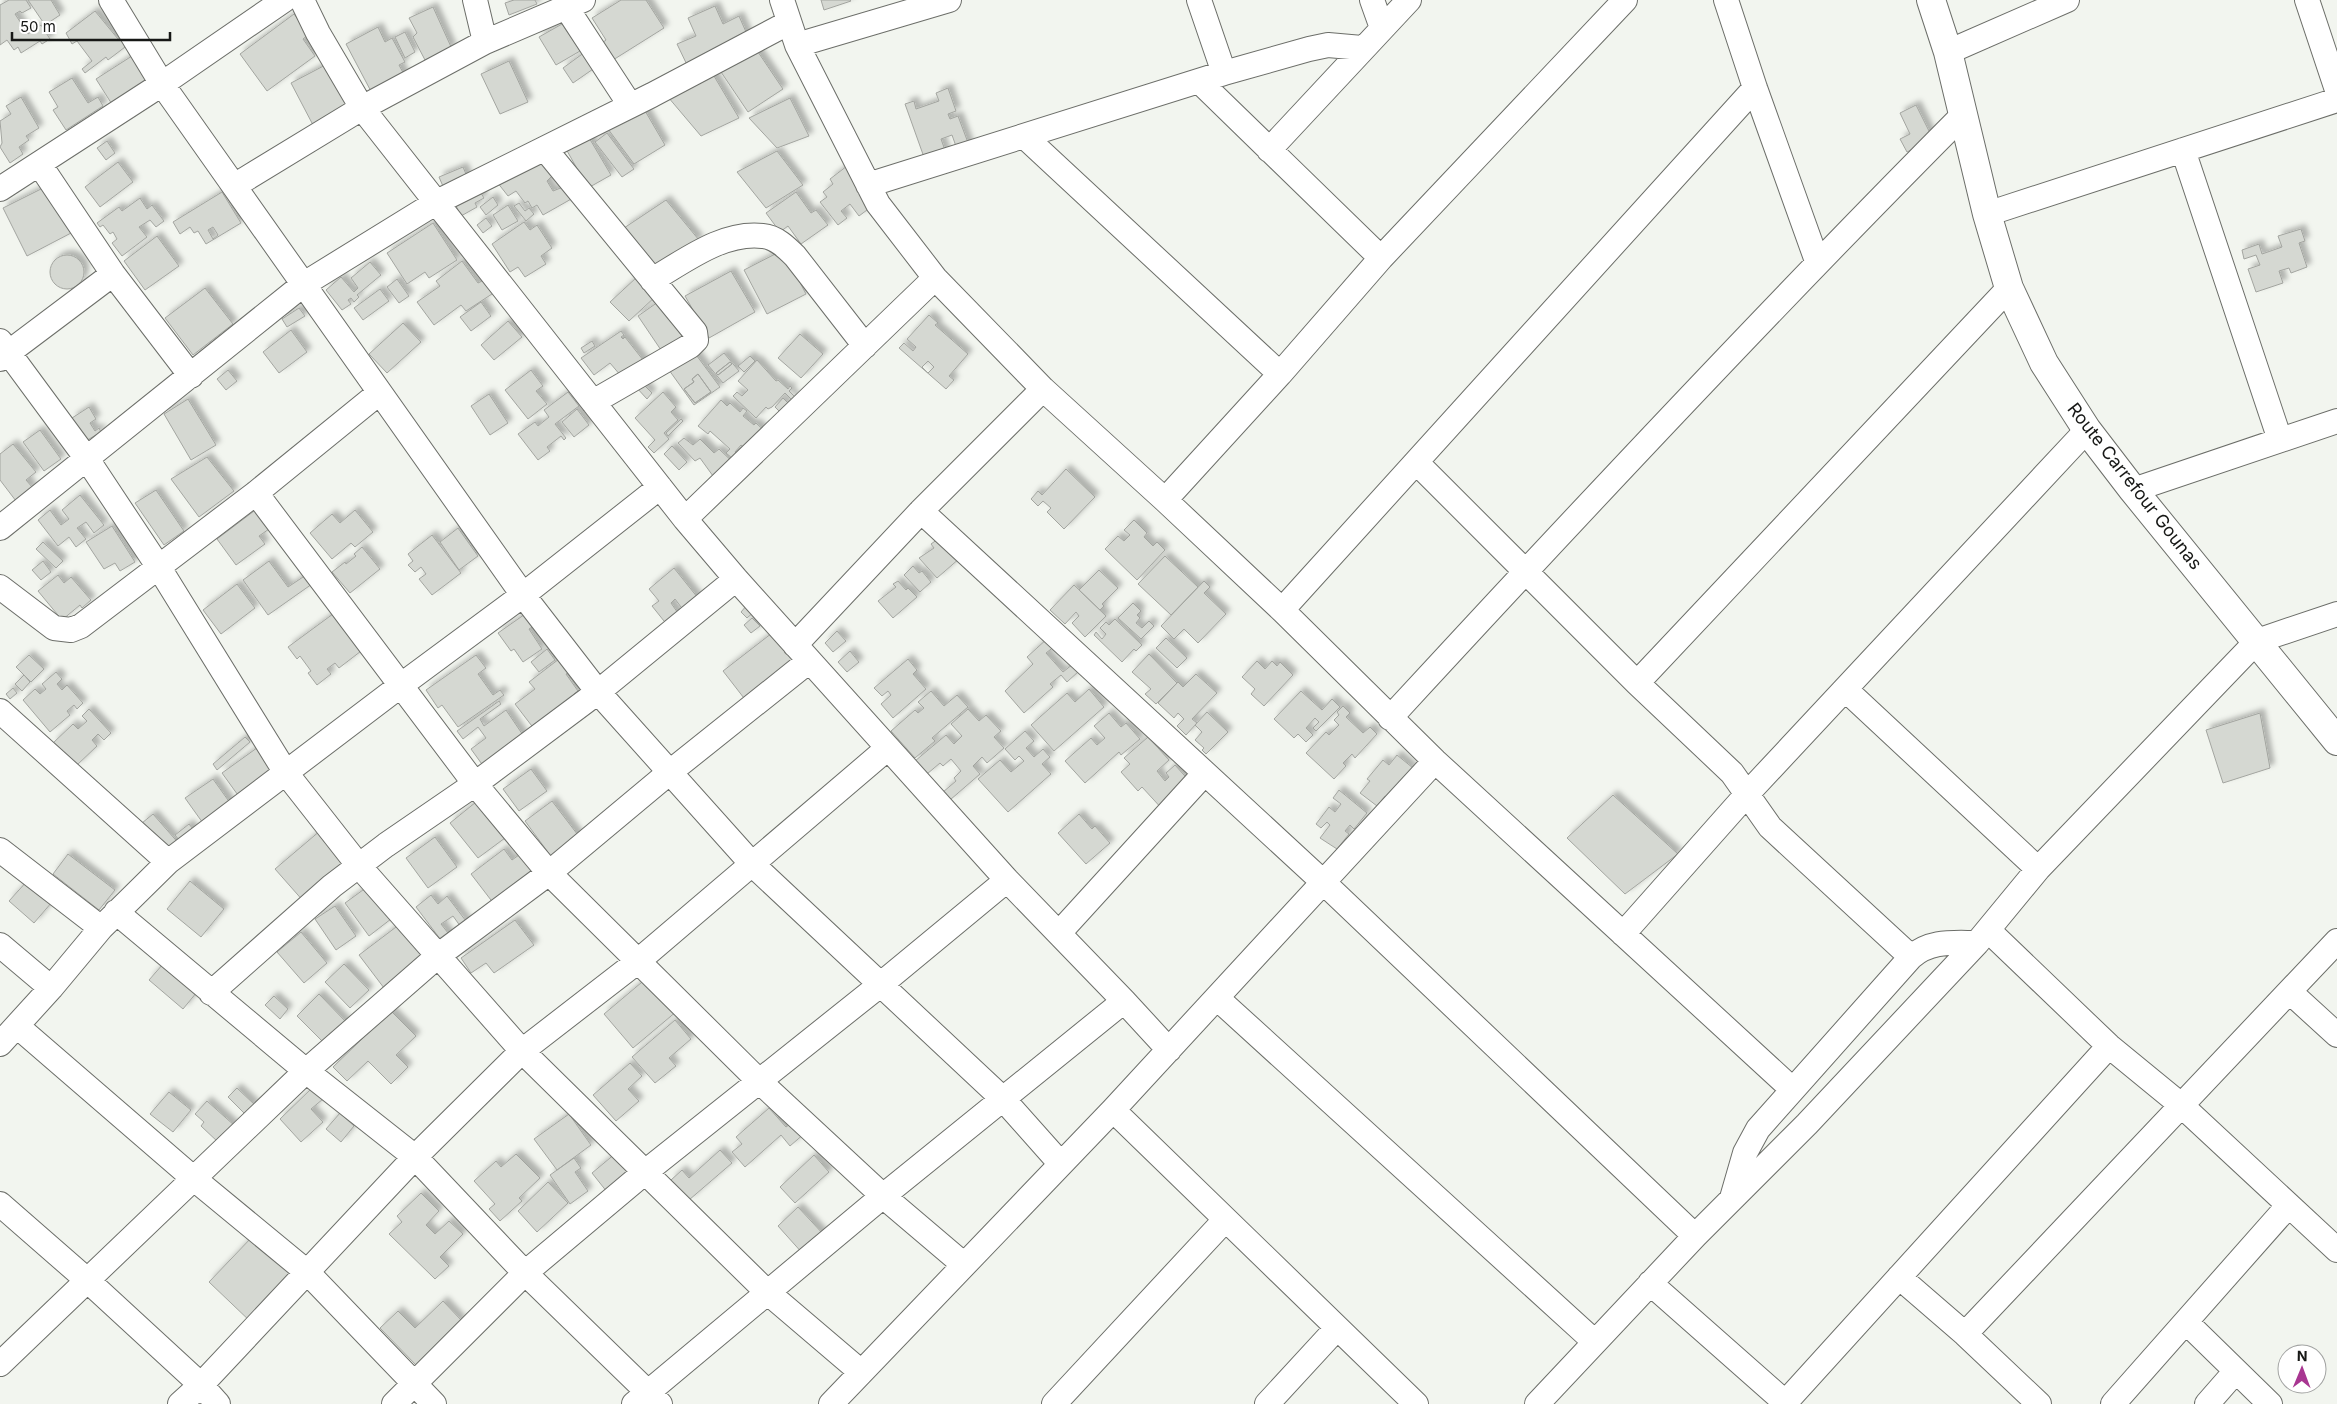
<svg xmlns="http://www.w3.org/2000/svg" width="2337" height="1404" font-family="Inter,sans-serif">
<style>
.building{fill:#d5d8d2;stroke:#a3a5a0;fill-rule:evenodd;filter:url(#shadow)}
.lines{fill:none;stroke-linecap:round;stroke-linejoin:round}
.street-casing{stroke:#6c6e69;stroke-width:26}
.secondary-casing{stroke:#6c6e69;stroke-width:30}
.street{stroke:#fff;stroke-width:24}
.secondary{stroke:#fff;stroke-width:28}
.labels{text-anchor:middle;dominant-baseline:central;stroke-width:5;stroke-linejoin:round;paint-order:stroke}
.street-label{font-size:18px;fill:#171816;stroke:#fff}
</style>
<defs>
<filter id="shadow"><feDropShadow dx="4.5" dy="-4.5" stdDeviation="2.5" flood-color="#0004"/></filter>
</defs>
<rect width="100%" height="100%" fill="#f2f5ef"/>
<path class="building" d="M9,0H26L31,8L22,13L20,11L15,14L28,34L41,25L50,39L42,44L40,41L21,53L18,47L14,50L7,40L0,45V5Z
M28,0H51L60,15L45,25Z
M514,0H535L537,4L509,15L505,3Z
M621,0H646L664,28L613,60L602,43L606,40L592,18Z
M821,0H850L851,1L824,10Z
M715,6L723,24L739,16L750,41L689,69L677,44L696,36L688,18Z
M433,7L452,49L425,60L413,37L417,33L409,18Z
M95,11L118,39L122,36L129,44L108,60L106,57L85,73L82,69L92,61L77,41L72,44L66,33Z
M294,14L309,34L303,39L315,56L267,91L240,54Z
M562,24L580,51L556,65L539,37Z
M378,27L385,42L392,38L405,62L399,65L407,80L374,97L346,44Z
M405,32L415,52L405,58L395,37Z
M754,46L783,89L748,112L719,69Z
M585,52L596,67L573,83L563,68Z
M135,54L154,85L115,109L96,79Z
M333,61L355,104L313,125L291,83Z
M509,61L528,102L500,114L481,74Z
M711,71L739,118L701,136L668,97Z
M72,78L88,103L98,97L103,106L66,130L53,110L58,107L49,92Z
M948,88L956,111L948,114L950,119L958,116L970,148L958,152L952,135L941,139L946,153L925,160L905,104L914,101L916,109L939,101L936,93Z
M21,97L39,128L26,136L29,140L19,147L23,154L10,163L0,147L2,143L0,121L11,114L6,106Z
M790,98L809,136L777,148L749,118Z
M1916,105L1933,139L1907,152L1900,139L1910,134L1900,113Z
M644,109L665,145L634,164L608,129Z
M607,133L634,169L622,177L595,142Z
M588,136L611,175L588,188L566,149Z
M107,141L115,153L106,160L97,148Z
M777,151L803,185L766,208L737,172Z
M543,161L555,173L547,181L553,191L563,187L573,198L543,215L537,205L532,208L528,201L525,203L516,191L508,196L497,182Z
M118,162L133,182L100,207L85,187Z
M847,166L875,204L859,216L850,204L841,211L847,218L838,225L820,202L827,197L823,192L833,184L830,179Z
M463,167L469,181L445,191L439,177Z
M49,185L73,232L27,256L3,208Z
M222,192L241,223L206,244L198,231L194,233L190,227L180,234L173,222ZM213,227L218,235L213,239L208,230Z
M796,192L811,213L816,210L828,225L801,244L788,226L780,232L766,213Z
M481,193L484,198L475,203L477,207L461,216L456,206Z
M493,197L498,205L486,215L480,207Z
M140,198L147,209L152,205L164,221L156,227L150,220L139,227L147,237L122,256L112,243L117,239L113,232L110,234L103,225L100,227L97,223L119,207L122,211Z
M666,200L699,240L654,267L624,228Z
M519,203L525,211L529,208L534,214L526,221L514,206Z
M508,205L518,221L502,230L493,215Z
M486,218L492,226L483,233L477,225Z
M524,222L530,230L537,225L552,248L541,256L546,264L525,277L518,267L510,272L492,244Z
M433,223L457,260L429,278L425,272L407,284L387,253Z
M2301,229L2305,241L2299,243L2307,267L2291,273L2289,268L2279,271L2283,283L2256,292L2248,269L2260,265L2256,255L2244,259L2242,250L2259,244L2262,254L2282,247L2278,236Z
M157,236L179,266L145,290L124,261Z
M783,250L806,294L767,314L744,270Z
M50 272a17 17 0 1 1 34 0a17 17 0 1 1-34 0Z
M462,261L478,283L484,280L495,292L466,311L461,305L434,325L417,302L440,286L436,281Z
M370,262L381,275L357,295L359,297L354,302L351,298L348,300L351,304L342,310L326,290L341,277L354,292L358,288L351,278Z
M731,271L755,312L709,338L685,296Z
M637,277L656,296L629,321L610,302Z
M397,279L409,296L399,303L387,287Z
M205,288L233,324L193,355L165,318Z
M380,289L389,301L363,320L354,308Z
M481,302L491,316L471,331L460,317Z
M658,302L684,339L663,353L638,316Z
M299,308L305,316L287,327L282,319Z
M929,315L938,323L935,325L968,354L949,376L954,380L946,389L899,348L904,343L913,351L916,347L907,339ZM928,361L934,367L928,373L922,367Z
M508,321L522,337L494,360L481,345Z
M403,323L421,342L387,373L369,354Z
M291,330L307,352L279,373L263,352Z
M621,331L624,335L621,337L623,339L625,337L647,365L621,376L610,363L594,375L581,358Z
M800,334L823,354L801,378L778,358Z
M592,341L595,346L584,353L581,348Z
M694,352L720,387L694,405L669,370ZM698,374L711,392L695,403L684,389L694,382L692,379Z
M724,353L739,371L723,383L708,365ZM730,362L732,364L718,375L716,373Z
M750,356L755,361L744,372L738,366Z
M757,360L776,381L778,380L788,389L790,386L792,388L789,391L796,398L793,401L785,393L772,407L768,409L766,407L756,418L733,396L737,392L742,396L748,390L738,381Z
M730,362L732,364L718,375L716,373Z
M228,370L237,381L226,390L217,379Z
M531,370L543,386L536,391L547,404L528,419L505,390Z
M698,374L711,392L695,403L684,389L694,382L692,379Z
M641,382L652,393L647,399L636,387Z
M568,392L579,406L555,424L566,438L564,440L561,436L547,447L550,451L538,460L518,434L535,422L538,426L549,417L544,410Z
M663,392L676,407L671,412L678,420L664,433L669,439L654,453L648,447L655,440L635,418Z
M489,394L508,423L490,435L471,406Z
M783,398L788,403L780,412L775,407Z
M188,399L216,445L191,460L164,414Z
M721,400L727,406L730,403L740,412L743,408L747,411L743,416L754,425L756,423L769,435L752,454L741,445L735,452L742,459L739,464L726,453L730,449L710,431L708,434L698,426Z
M89,407L96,419L90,423L95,431L99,428L101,432L84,442L72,418Z
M577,409L589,425L574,437L562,422Z
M681,419L683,421L668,436L666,433Z
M40,430L61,459L44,471L23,442Z
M684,438L693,445L700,439L714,453L719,449L738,467L713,476L700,458L695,461L678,443Z
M13,444L36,472L26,480L33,488L16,501L0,480V454Z
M672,446L687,462L679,470L664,454Z
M207,457L234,491L199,517L171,479Z
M1066,469L1095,497L1064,529L1047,512L1051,508L1043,501L1038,506L1031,499L1038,491L1042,495Z
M156,490L184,531L164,545L135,503Z
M80,495L104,525L94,533L86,522L77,528L86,539L76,547L69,537L58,546L38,520L50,510L61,525L69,519L62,510Z
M258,508L272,527L259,536L265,544L236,565L217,539Z
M355,510L373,532L355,547L351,543L332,559L310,533L332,514L340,523Z
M1134,520L1147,533L1144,537L1153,546L1157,542L1165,550L1137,580L1105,549L1118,536L1124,541L1130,535L1124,530Z
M112,526L135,562L120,571L115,563L104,569L86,542Z
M458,528L478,556L459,570L440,542Z
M432,535L461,573L432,595L419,579L426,574L421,567L415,572L408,565L413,561L408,554Z
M938,539L960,558L937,578L919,558L934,548L931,544Z
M43,542L63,561L56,568L36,549Z
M362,547L380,569L350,593L332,572L345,562L346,564L356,556L354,554Z
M1165,556L1198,587L1171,615L1138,584Z
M43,561L51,572L41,580L32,570Z
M269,561L288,587L306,575L312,584L268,615L243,580Z
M913,566L919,573L922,571L931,582L920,592L904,575Z
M674,568L702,603L687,615L675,599L671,603L680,616L668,626L652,606L659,601L649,589Z
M1099,570L1118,588L1102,604L1104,606L1100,610L1079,590Z
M58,575L64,583L71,577L91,600L82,608L80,605L62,620L38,591Z
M898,581L906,590L908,588L917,597L893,618L878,601L896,587L893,584Z
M1204,581L1210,587L1204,593L1226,614L1198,643L1184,629L1174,639L1161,626Z
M237,584L255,608L221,634L203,610Z
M1074,585L1106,616L1085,637L1072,623L1079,616L1076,612L1065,624L1050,610Z
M1133,603L1141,611L1137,615L1140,618L1136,623L1142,628L1149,621L1154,626L1141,639L1118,618Z
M747,605L754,612L747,618L741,612Z
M337,611L365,648L339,668L335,663L327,669L331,674L317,685L308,673L311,671L300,656L297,659L288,647Z
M528,612L537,624L529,629L542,649L523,662L514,649L511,651L498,633Z
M752,618L760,626L751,633L744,625Z
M1115,619L1142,645L1136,651L1134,649L1122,662L1094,635L1096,632L1102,639L1106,634L1100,628L1106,622L1109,625Z
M837,631L846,641L833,652L825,643Z
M772,633L797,664L747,702L723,671Z
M1048,638L1055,646L1046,653L1063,672L1073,664L1079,671L1067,682L1061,675L1050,684L1053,687L1024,713L1005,691L1033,664L1027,657Z
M1166,638L1187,658L1177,668L1156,648Z
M547,649L555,660L539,672L531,662Z
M850,651L859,662L847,672L838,662Z
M1149,654L1177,683L1156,704L1145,694L1151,689L1132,672Z
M29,655L44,669L31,682L16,667Z
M476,655L486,668L478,674L493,695L500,690L504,695L458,727L442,705L438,708L426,690Z
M559,659L569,672L566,674L578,691L574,694L581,702L538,734L515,704L535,689L529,682Z
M908,659L917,670L913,674L926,689L893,718L881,704L891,695L888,691L882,696L874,688Z
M1257,661L1265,669L1272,661L1277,666L1280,662L1293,675L1264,706L1251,694L1255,689L1242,677Z
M56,672L62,679L57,684L62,690L67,685L83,703L77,709L74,705L67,711L70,715L50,732L23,700L35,689L40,694L46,689L42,684Z
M1196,674L1217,693L1192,719L1197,723L1186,735L1177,726L1184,719L1178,713L1174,718L1158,703L1178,682L1183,687Z
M24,675L30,682L22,691L15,684Z
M13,688L17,693L10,699L6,694Z
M1089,689L1104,707L1054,751L1031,725L1067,693L1075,702Z
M931,691L944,706L957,695L968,707L932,738L935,741L915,758L891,731L915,710L918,713L924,708L918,702Z
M1301,691L1322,710L1332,699L1340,707L1316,731L1313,728L1319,722L1315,718L1306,728L1313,735L1306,742L1298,734L1294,738L1274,719Z
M499,701L501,704L480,719L484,726L506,710L525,738L484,767L471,749L486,738L478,727L463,739L457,731Z
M1343,706L1350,713L1346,717L1363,733L1370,727L1377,734L1355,758L1352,754L1343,763L1346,766L1334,779L1306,753L1326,732L1329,735L1339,725L1334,720L1339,715L1337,712Z
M89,709L111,733L104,740L98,734L92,740L97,746L76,766L53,743L73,724L78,729L87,721L82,716Z
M968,709L979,721L986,715L1001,731L994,737L1004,748L987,763L982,757L973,766L980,774L950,800L943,792L956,781L954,778L961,771L951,759L943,766L940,763L927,774L915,761L946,735L954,744L962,736L951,724Z
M1207,712L1228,732L1206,754L1202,750L1204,748L1195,740L1202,732L1195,725Z
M1109,713L1121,727L1126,723L1140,739L1121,755L1119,752L1085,783L1065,761L1091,738L1097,745L1105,738L1094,726Z
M2260,713L2270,768L2223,783L2206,730Z
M1025,731L1034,741L1026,748L1034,757L1043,749L1050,757L1042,764L1051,774L1008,812L978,779L1000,760L1011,772L1024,761L1019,756L1015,760L1005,749Z
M245,737L250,742L217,770L213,764Z
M1148,737L1169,760L1157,771L1165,781L1169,777L1166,773L1175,765L1193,785L1164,811L1142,787L1138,791L1121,772L1130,764L1124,758Z
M261,745L279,771L240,798L222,773Z
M1397,755L1413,768L1388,798L1385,796L1377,806L1360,793L1370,781L1367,779L1383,760L1389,765Z
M531,769L547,791L519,811L503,789Z
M213,779L233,807L205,826L185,798Z
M1339,790L1367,813L1354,829L1350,825L1345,831L1349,834L1337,849L1320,838L1330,825L1327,822L1321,828L1316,824L1329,807L1335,812L1341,804L1333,798Z
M1613,795L1678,854L1625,894L1567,838Z
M552,801L581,839L553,859L525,821Z
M476,802L505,838L478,858L450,823Z
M153,814L181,846L170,855L142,823Z
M1079,814L1092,829L1095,826L1110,843L1086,864L1058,833Z
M189,824L197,834L183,845L175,835Z
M321,830L351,864L305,903L275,869Z
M435,837L457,867L428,888L406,858Z
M504,849L512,860L523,852L538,873L494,904L471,874Z
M68,854L115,890L99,910L53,874Z
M28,880L52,902L34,923L9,901Z
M190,881L224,909L201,937L167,909Z
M367,887L391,919L369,936L345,903Z
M431,895L438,904L447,896L469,925L463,930L453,916L441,924L452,938L444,944L416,907Z
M335,906L356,936L336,950L315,919Z
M515,920L534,945L494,973L486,963L471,973L461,958Z
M400,924L425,957L384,988L359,955Z
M301,932L327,963L304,983L277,952Z
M163,964L197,992L183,1009L149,980Z
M344,964L369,990L350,1008L325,982Z
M648,977L677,1011L633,1048L604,1014Z
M319,994L348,1024L326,1045L297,1016Z
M274,996L288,1009L280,1019L265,1005Z
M391,1011L416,1036L396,1055L408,1067L391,1084L368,1061L347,1081L333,1067Z
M675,1020L691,1039L669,1058L676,1066L655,1083L632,1057Z
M630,1063L642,1076L628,1089L639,1101L616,1121L593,1095Z
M237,1088L255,1105L246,1115L228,1097Z
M312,1088L323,1099L311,1109L323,1122L301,1142L280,1119Z
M169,1092L191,1110L173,1132L150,1114Z
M207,1101L235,1126L219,1143L201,1126L204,1122L195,1114Z
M769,1108L786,1127L794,1121L805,1133L790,1146L781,1135L745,1167L732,1152L742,1144L736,1137Z
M340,1113L354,1126L341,1142L326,1129Z
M569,1114L591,1145L557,1170L534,1139Z
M720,1150L732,1163L689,1200L671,1180L682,1170L689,1178Z
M616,1153L636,1178L611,1197L592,1173Z
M516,1154L540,1178L519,1198L522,1201L500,1221L489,1209L495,1204L474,1181L496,1161L501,1167Z
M814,1155L829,1172L795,1203L780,1187Z
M574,1158L581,1168L575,1172L588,1191L570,1204L550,1175Z
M548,1182L568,1203L537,1232L518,1211Z
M421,1193L439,1211L426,1225L435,1234L449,1221L463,1234L440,1257L449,1266L435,1279L389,1234L402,1222L397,1216Z
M798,1207L825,1236L804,1255L778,1226Z
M252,1237L296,1279L253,1324L209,1282Z
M443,1301L462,1321L416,1365L380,1328L398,1311L415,1328Z"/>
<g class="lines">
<defs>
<path id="street" d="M111,0L162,84L234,186L523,595L598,692L752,864L1004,1100L1060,1163
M302,0L318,33L362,108L685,519L736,579L1007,880L1124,1001L1169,1050
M475,0L485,42
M782,0L797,45L878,204L935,278L1043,389L1165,500L1282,610L1435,761L1792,1089
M1199,0L1224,73
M1372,0L1382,28
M1726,0L1755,88L1817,261
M2307,0L2337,90
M566,7L630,105
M797,45L949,0
M1948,52L2067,0
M1199,81L1381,258
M1025,137L1280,374
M545,149L695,332L696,340L690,346L593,402
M1269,150L1409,0
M2183,150L2280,440
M40,165L113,274L191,376
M868,185L1224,73L1309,49L1328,45L1362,48
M234,186L362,108L485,42L583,0
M0,189L162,84L284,0
M1987,214L2337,100
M652,280C685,261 723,231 763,236C776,237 787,248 795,256L865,346
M0,341L87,459L158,566L286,773L359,866L522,1051L767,1292L861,1372
M0,359L113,274
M1417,463L1637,683L1732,773L1770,827L1911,957
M2133,490L2337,421
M256,493L475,784L549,873L759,1081L883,1196L963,1264
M1165,500L1280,374L1381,258L1625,0
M921,511L1322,881L1695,1236
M685,519L935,278
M0,528L304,284L437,202L652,95L788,23
M0,587L54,628L71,630L81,626L256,493L379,393
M1282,610L1755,88
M795,645L921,511L1043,389
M1637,683L2009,288
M1846,690L2038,869
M0,711L168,862
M1390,718C1578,514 1767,312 1963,115
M0,850L101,928
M116,912L306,1071L415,1157L525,1273L660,1404
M1989,931L2109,1046L2181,1105L2337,1250
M1059,933L1204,774
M1623,934L1748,793L2087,430
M0,945L51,988
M2290,992L2337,1035
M211,993L332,886L386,845L475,784L598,692L736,579
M1217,998L1595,1342
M17,1026L193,1178L307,1272L434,1404
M0,1044L51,988L101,928L168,862L400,686L523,595L660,487
M1113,1110L1416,1404
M1732,1198L1745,1153L1758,1129L1911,957C1931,940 1952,943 1977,943
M0,1204L87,1280L201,1385L218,1404
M1899,1277L1965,1334L2039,1404
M1650,1283L1787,1404
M2186,1322L2270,1404
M1965,1334L2337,941
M0,1364L306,1071L439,955L549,873L670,772L809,661
M180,1404L201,1385L415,1157L522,1051L637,962L888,748
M394,1404L525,1273L644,1173L880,985L1007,880
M634,1404L883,1196L1124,1001
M831,1404L1113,1110L1435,761
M1054,1404L1225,1220
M1267,1404L1337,1328
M1537,1404L1695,1236L1807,1124L1977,943L2038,869L2257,641L2337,614
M1784,1404L2109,1046
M2113,1404L2288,1206
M2207,1404L2235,1372"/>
<path id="secondary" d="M1931,0L1948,52L1987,214L2009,288L2044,363L2087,430L2133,490L2337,741"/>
</defs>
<use href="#street" class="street-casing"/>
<use href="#secondary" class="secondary-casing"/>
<use href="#street" class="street"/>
<use href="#secondary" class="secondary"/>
</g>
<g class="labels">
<g class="street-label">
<text transform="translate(2135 486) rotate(52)">Route Carrefour Gounas</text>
</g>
</g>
<g transform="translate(2302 1369) rotate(1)"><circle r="24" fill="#ffffff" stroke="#a2a3a2"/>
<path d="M0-4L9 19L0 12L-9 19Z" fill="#a83691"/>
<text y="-8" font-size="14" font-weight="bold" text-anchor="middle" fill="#171816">N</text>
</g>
<path d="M12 32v8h158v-8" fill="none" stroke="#171816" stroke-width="2.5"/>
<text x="20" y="32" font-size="15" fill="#171816" stroke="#ffffff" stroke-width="4" paint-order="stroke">50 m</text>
</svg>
